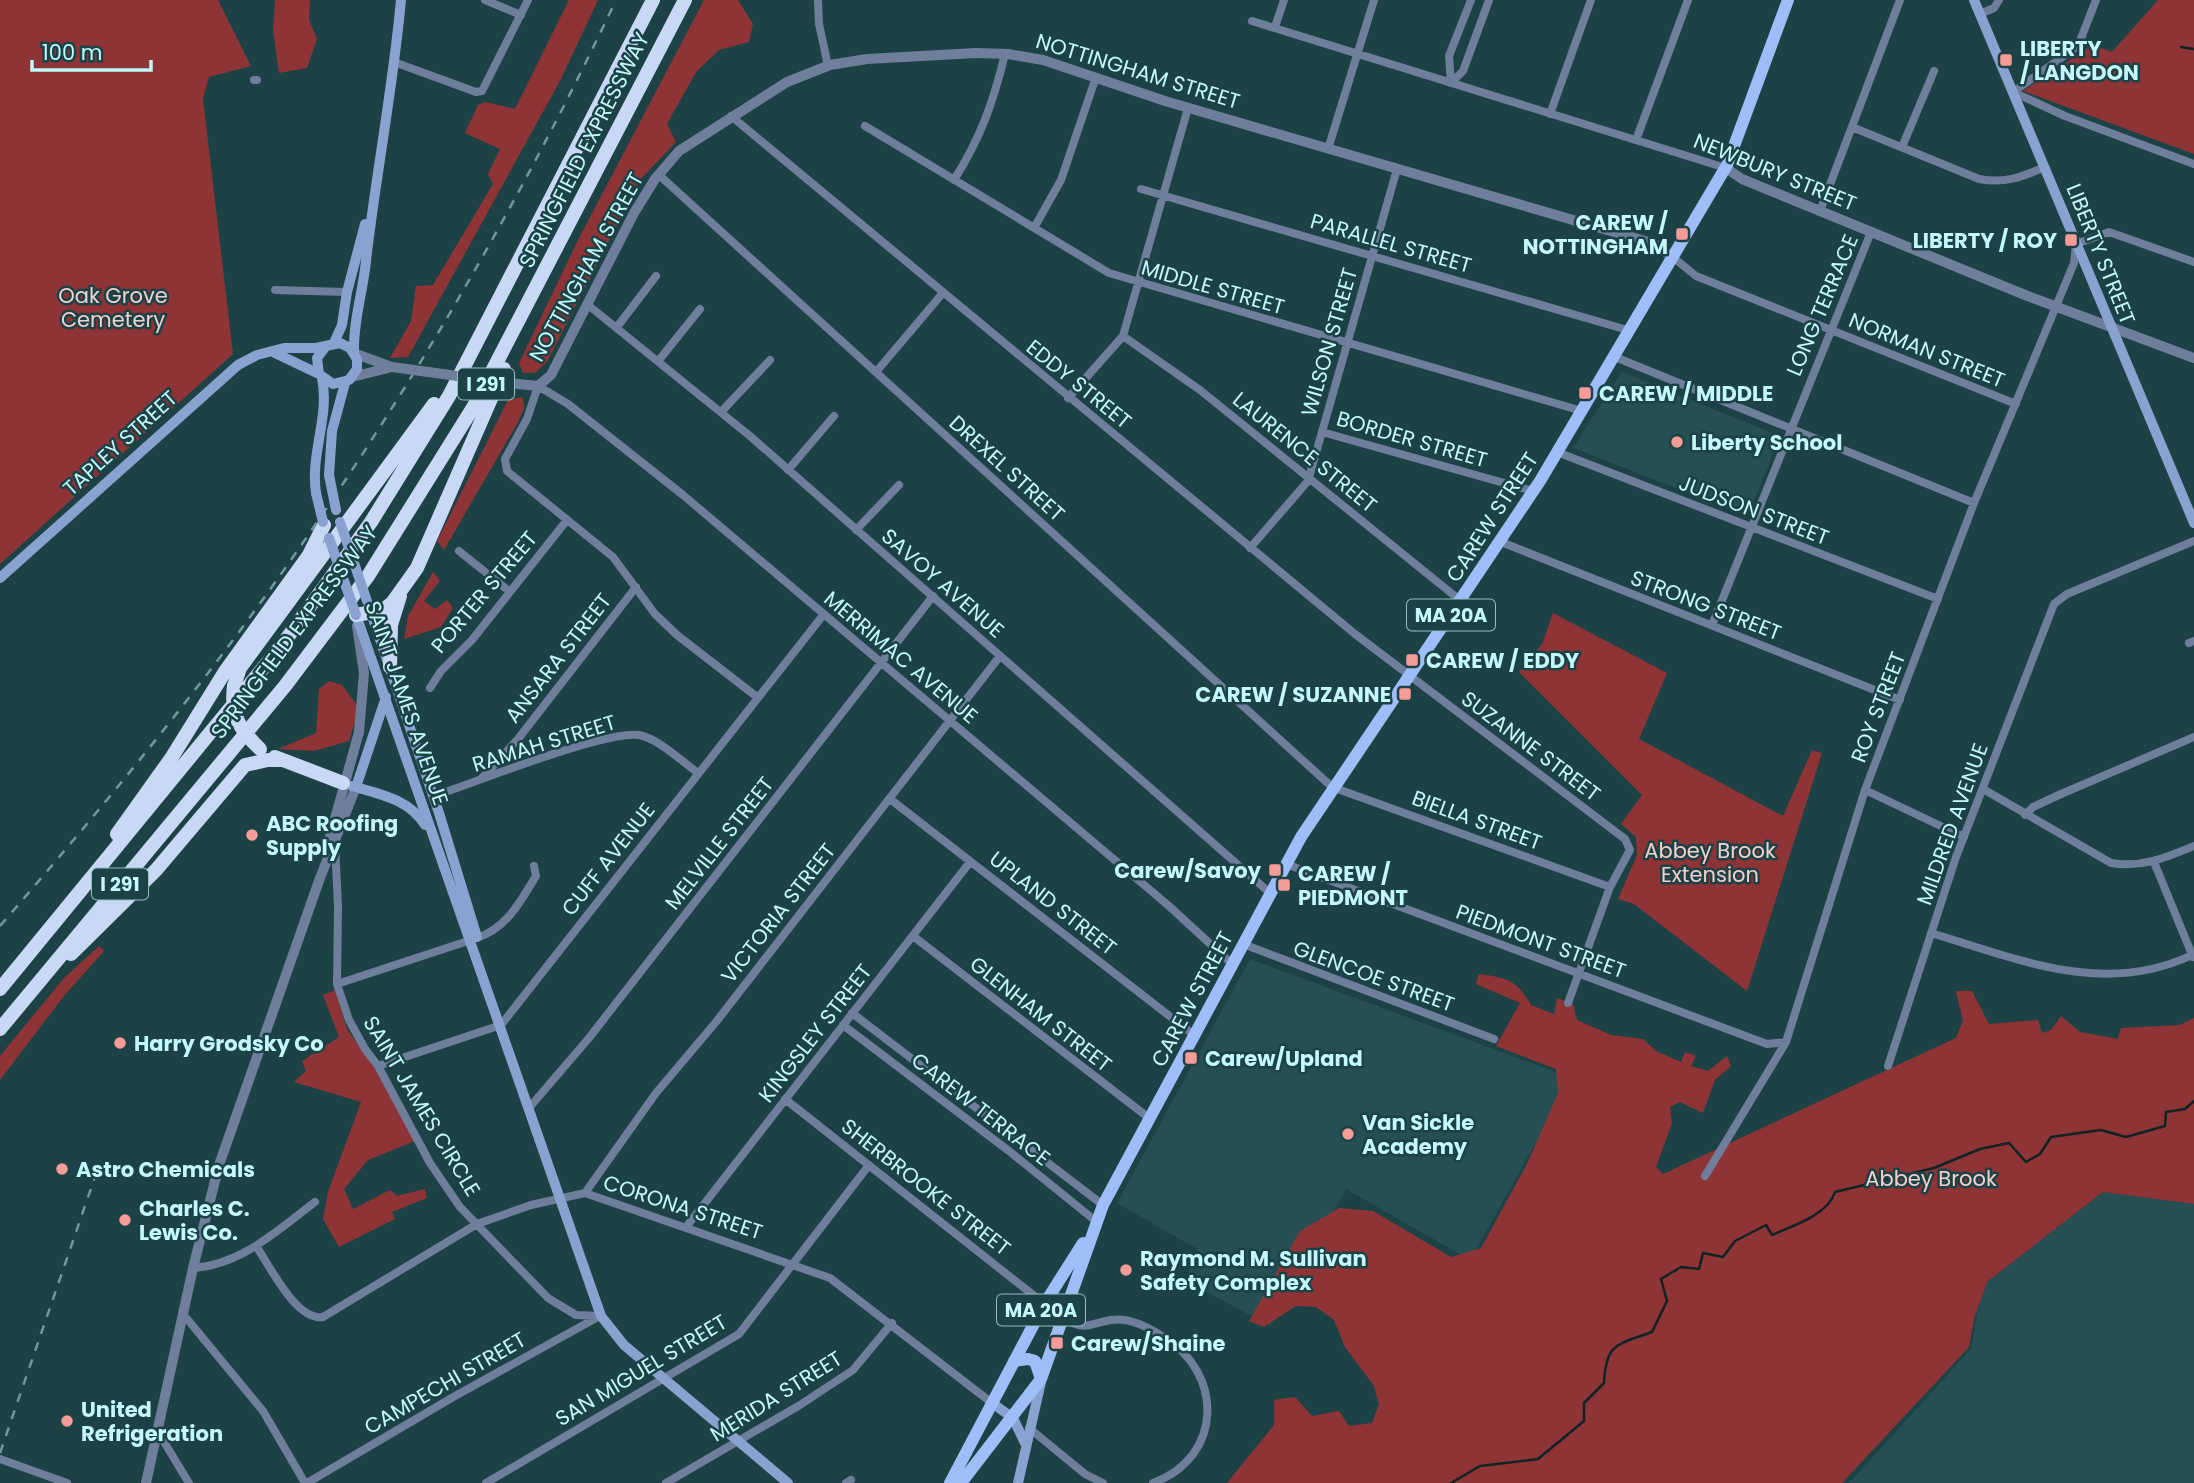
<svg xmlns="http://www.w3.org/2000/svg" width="2194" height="1483" font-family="Poppins,sans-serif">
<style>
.built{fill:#254f52}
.green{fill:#8f3436}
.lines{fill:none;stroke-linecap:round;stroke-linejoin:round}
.stream{stroke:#0d2325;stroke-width:2.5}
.minor{stroke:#6e7e9b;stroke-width:8}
.tertiary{stroke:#6e7e9b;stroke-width:10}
.secondary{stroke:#89a2d0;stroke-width:10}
.primary{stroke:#9ebefa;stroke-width:12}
.motorway{stroke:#c9d8f5;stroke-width:14}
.rail{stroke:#6d9a9e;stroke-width:2.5;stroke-dasharray:9 9;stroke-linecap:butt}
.tertiary-bridge{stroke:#6e7e9b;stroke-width:10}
.secondary-bridge{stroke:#89a2d0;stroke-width:10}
.motorway-bridge{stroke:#c9d8f5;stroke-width:14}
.poi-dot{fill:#f59b98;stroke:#1c4245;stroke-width:2.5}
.labels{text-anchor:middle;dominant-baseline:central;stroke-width:5;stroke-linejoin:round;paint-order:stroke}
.shield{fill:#1c4245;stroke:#91c1c5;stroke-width:2}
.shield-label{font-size:19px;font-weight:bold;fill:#c3f8fc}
.poi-label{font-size:21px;font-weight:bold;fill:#c3f8fc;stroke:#1c4245;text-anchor:start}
.street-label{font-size:21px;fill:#c3f8fc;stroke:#1c4245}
.park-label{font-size:21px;fill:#f0d1cf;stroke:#1c4245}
</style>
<rect width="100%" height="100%" fill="#1c4245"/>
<path class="built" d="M1622,372L1780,436L1748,516L1573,448Z
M1250,959L1572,1078L1470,1260L1346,1189L1270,1326L1185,1280L1197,1249L1117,1203Z
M2103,1192L2194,1204V1483H1849L1971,1349L1982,1286Z"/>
<path class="green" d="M0,0H218L251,66L209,77L203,99L233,354L0,564Z
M275,0H310L309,20L317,39L307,68L279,73L273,30Z
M569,0H598L561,79L408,357L390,358L411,321L416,286L433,285L493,184L488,174L500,149L465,133L478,105L485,102L515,109Z
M704,0H738L753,24L749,42L719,50L696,72L667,124L676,142L640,180L547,362L535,373H523L519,363L578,240Z
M2158,0H2194V154L2023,91L2087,49L2089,43L2112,52Z
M523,397L524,409L517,424L444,550L437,541L508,400Z
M433,572L440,581L424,601L435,609L447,600L453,608L441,627L404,639L408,616Z
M1553,613L1667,673L1639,739L1783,816L1812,750L1822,753L1747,991L1634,904L1618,899L1637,855L1636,837L1621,824L1642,795L1519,672L1542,644Z
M329,681L342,685L359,708L349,741L314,751L278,749L316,733L319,689Z
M99,946L104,951L64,996L0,1080V1056L64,978Z
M1479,974C1507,978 1516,979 1531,1005L1554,1014L1557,998L1573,1004L1577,1020L1611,1035L1643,1039L1656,1051L1681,1062L1685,1052L1696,1056L1691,1066L1708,1071L1727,1056L1731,1066L1715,1080L1703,1113L1680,1102L1670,1107L1672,1123L1656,1167L1663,1174L1956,1038L1963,1021L1956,991H1972L1989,1024L2038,1020L2042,1033L2051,1030L2061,1016L2080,1032L2118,1039L2121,1028L2180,1025L2194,1018V1204L2103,1192L1987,1282L1974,1319L1969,1347L1842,1483H1227L1274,1425V1400L1295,1397L1312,1416L1339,1411L1349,1426L1372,1423L1379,1404L1374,1386L1345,1347L1334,1320L1316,1307L1296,1306L1264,1327L1249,1321L1300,1231L1339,1208L1373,1211L1451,1257L1481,1248L1527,1164L1558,1093L1556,1069L1496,1046L1520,1003L1476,984Z
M335,990L347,1029L375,1069L415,1141L368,1160L344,1189L353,1209L390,1190L397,1196L425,1189L427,1198L392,1212L395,1219L339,1247L323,1219L328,1192L361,1102L294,1082L306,1071L302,1061L339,1037L323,995Z"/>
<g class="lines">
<path class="stream" d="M2181,47L2194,49
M1451,1483L1480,1466L1538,1459L1584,1421V1403L1604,1383C1606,1342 1617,1345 1652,1332L1667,1301L1661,1279L1681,1267L1699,1269L1703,1253L1723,1257L1735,1241L1766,1225L1772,1235C1792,1226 1828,1215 1835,1192L1934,1168L1980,1149L2009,1143L2026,1162L2040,1154L2051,1137L2101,1130L2126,1137L2165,1126L2166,1112L2185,1109L2194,1101"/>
<path class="minor" d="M485,0L521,15
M818,0L819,24L828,66
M1980,14L1994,8L1999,0
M1252,21L1726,168
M1275,27L1284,0
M394,62L476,92L482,91L528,0
M254,80H257
M1451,83L1463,71L1489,0
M1451,83L1449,56L1471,0
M2013,92L2065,116L2194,164
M2013,92L2078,46L2096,0
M1550,114L1591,0
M731,116L1355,634L1625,839L1630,850L1610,887L1568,1003
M865,126L1109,273L1582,411
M1852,127L1979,179C2004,184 2022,177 2045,167
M1636,140L1688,0
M1902,147L1934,71
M1328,149L1374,0
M659,175L1332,787L1610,887
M954,180C981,137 993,103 1005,54
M1141,189L1631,331
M1820,211L1900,0
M1034,228L1061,180L1096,77
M1674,258L1696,276L2016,404
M275,290L347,292
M588,305L750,436L1270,893
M617,327L656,276
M1123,336L1200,390L1461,601
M1615,357L1974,503
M659,360L700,309
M876,372L942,294
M1068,398L1123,336L1188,108
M721,412L770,360
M1322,432L1533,491
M1557,452L1938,599
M788,470L834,416
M856,530L899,485
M1501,542L1900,700
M1250,548L1308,481L1397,169
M459,551L510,592
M1712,625L1871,232
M2189,643L2194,641
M430,688L441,671L472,640L567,520
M757,697L677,635L655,614L613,557L507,471L505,459L527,419L538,386L568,404L683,495L1169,906L1232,964
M482,778L518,739L636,587
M1983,789L2111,863C2142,868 2165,858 2194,846
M1865,790L1964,837
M434,796C474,783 605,730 639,735C659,739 680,760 697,772
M890,799L1194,1035
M2025,815L2033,807L2061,794L2194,737
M335,843L338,907L337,984L349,1020L365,1049L378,1066L430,1163L460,1207L548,1298L576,1315L601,1316
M2154,862L2193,957
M1286,864L1767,1044L1786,1042
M1931,933C2018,959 2104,997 2192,955
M913,936L1149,1118
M477,938C507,928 520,902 536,876L534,866
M1243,944L1494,1039
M337,984L471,940
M852,1013L1103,1205
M843,1025L1009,1151L1097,1222
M378,1066L501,1025L824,614
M1888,1066L1956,857L2054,604L2067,594L2194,541
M785,1099L1061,1317C1087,1332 1086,1324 1111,1320C1128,1317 1148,1327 1162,1336C1224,1372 1224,1457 1153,1483
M529,1108L589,1038L933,596
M1705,1176L1786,1042L1865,790L1974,503L2074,263L2076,244L2109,232L2194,262
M585,1193L656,1093L716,1022L1000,656
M687,1226L970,862
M256,1246C270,1266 296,1321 323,1317L477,1224L531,1205L585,1193L830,1278L992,1403
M193,1268C241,1265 278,1230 315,1202
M183,1314L263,1411L305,1483
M1029,1428L1085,1474L1103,1483
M158,1432L189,1483
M0,1459L67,1483
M307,1483L455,1396L598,1317
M486,1483L739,1334L869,1165
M666,1483L800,1405L853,1370L892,1323
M846,1483L851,1480"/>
<path class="tertiary" d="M1726,168L1742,179L2025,295L2194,358
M356,354L389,366
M352,377L392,367
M508,383L538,386L551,375L634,213L655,179L679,151L787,82L830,65L867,59L976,53L1008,54L1043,60L1165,101L1652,243L1674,258
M328,844L359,732L364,673L357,626
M146,1483L193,1268L219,1165L320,878L356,787"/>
<path class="secondary" d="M1974,0L2194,523
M334,343L342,325L347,292L365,224
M354,352C353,321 363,292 366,261C376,174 393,88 401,0
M275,353L319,374
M329,475L332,431L345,383
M316,493C310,453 330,417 322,378
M0,578L238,365L257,355L284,348H316L340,343L350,348L357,359V369L349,380L333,384L319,374L317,358L326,346
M369,607L439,813L477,937
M356,615L601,1316L624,1345L788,1483
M352,786C379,794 409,799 425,825
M356,787L386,697
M992,1403L1013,1418L1025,1443
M1018,1483L1041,1382"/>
<path class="primary" d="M1014,1361L1028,1359L1035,1361L1041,1379
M950,1483L1045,1303L1083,1243
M961,1483L1041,1379L1103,1205L1301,837L1540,481L1727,165L1788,0"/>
<path class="motorway" d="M356,615L383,610L392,603L417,568L504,369
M390,667L391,625L400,596
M234,686L240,668L434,404
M275,757L343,783
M117,834L172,757L226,670L309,555L324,525
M71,954L156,870L245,765L268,760H283
M0,989L282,645L371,522L449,396L653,0
M0,1029L285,686L368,576L474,406L685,0"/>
<path class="rail" d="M0,926C103,807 203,686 293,557C416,381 524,194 616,0
M0,1453L96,1174"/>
<path class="tertiary-bridge" d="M392,367L508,383"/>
<path class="secondary-bridge" d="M329,475L336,510
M316,493L323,522
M340,522L367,601
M329,538L356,615"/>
<path class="motorway-bridge" d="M234,686C230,715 240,730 260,749"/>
</g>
<g class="poi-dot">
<rect x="1999" y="53" width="14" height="14" rx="3.5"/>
<rect x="1675" y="227" width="14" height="14" rx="3.5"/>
<rect x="2064" y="233" width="14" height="14" rx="3.5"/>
<rect x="1578" y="386" width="14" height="14" rx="3.5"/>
<circle cx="1677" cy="442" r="7"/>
<rect x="1405" y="653" width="14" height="14" rx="3.5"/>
<rect x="1398" y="687" width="14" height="14" rx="3.5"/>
<circle cx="252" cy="835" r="7"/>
<rect x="1268" y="863" width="14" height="14" rx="3.5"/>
<rect x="1277" y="878" width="14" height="14" rx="3.5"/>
<circle cx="120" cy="1043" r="7"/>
<rect x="1184" y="1051" width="14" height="14" rx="3.5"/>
<circle cx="1348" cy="1134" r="7"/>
<circle cx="62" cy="1169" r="7"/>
<circle cx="125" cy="1220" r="7"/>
<circle cx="1126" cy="1270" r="7"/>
<rect x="1050" y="1336" width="14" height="14" rx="3.5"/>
<circle cx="67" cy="1421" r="7"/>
</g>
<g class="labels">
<g class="shield">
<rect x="458" y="368.5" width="56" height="31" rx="5"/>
<rect x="1407" y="599.5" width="88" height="31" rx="5"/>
<rect x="92" y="868.5" width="56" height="31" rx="5"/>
<rect x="997" y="1294.5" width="88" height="31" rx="5"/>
</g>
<g class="shield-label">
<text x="486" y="384">I 291</text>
<text x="1451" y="615">MA 20A</text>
<text x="120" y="884">I 291</text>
<text x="1041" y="1310">MA 20A</text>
</g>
<g class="poi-label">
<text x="2020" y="48">LIBERTY<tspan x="2020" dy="24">/ LANGDON</tspan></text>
<text x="1668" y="222" text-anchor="end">CAREW /<tspan x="1668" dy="24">NOTTINGHAM</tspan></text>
<text x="2057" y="240" text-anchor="end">LIBERTY / ROY</text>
<text x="1599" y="393">CAREW / MIDDLE</text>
<text x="1691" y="442">Liberty School</text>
<text x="1426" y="660">CAREW / EDDY</text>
<text x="1391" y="694" text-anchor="end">CAREW / SUZANNE</text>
<text x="266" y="823">ABC Roofing<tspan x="266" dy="24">Supply</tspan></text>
<text x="1261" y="870" text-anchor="end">Carew/Savoy</text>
<text x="1298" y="873">CAREW /<tspan x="1298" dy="24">PIEDMONT</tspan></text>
<text x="134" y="1043">Harry Grodsky Co</text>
<text x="1205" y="1058">Carew/Upland</text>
<text x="1362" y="1122">Van Sickle<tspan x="1362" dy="24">Academy</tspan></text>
<text x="76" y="1169">Astro Chemicals</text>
<text x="139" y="1208">Charles C.<tspan x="139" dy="24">Lewis Co.</tspan></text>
<text x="1140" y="1258">Raymond M. Sullivan<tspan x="1140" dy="24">Safety Complex</tspan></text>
<text x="1071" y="1343">Carew/Shaine</text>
<text x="81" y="1409">United<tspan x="81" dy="24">Refrigeration</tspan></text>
</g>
<g class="street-label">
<text transform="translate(1138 71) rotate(17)">NOTTINGHAM STREET</text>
<text transform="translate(584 150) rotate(-63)">SPRINGFIELD EXPRESSWAY</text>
<text transform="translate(1775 172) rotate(22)">NEWBURY STREET</text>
<text transform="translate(1391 243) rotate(16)">PARALLEL STREET</text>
<text transform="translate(2101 254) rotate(68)">LIBERTY STREET</text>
<text transform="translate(586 267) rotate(-61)">NOTTINGHAM STREET</text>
<text transform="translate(1213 287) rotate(16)">MIDDLE STREET</text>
<text transform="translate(1822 305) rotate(-67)">LONG TERRACE</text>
<text transform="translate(1329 342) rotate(-74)">WILSON STREET</text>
<text transform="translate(1927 350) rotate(22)">NORMAN STREET</text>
<text transform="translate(1079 384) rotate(39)">EDDY STREET</text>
<text transform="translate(1412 439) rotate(16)">BORDER STREET</text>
<text transform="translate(120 443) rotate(-42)">TAPLEY STREET</text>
<text transform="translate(1305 452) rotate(39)">LAURENCE STREET</text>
<text transform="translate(1007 468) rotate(42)">DREXEL STREET</text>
<text transform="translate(1754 510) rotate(21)">JUDSON STREET</text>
<text transform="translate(1492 517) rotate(-57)">CAREW STREET</text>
<text transform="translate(943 583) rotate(41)">SAVOY AVENUE</text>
<text transform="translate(484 592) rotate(-50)">PORTER STREET</text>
<text transform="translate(1706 605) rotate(21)">STRONG STREET</text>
<text transform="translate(294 632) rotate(-53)">SPRINGFIELD EXPRESSWAY</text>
<text transform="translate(901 657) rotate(40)">MERRIMAC AVENUE</text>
<text transform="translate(558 658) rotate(-52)">ANSARA STREET</text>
<text transform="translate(407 703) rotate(71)">SAINT JAMES AVENUE</text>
<text transform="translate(1878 707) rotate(-69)">ROY STREET</text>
<text transform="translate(544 743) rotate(-17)">RAMAH STREET</text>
<text transform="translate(1531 746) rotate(37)">SUZANNE STREET</text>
<text transform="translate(1477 820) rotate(20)">BIELLA STREET</text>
<text transform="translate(1952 824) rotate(-70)">MILDRED AVENUE</text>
<text transform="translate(719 843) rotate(-52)">MELVILLE STREET</text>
<text transform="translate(608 859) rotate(-52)">CUFF AVENUE</text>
<text transform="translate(1053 903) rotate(38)">UPLAND STREET</text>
<text transform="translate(778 913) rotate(-52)">VICTORIA STREET</text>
<text transform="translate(1541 941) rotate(20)">PIEDMONT STREET</text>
<text transform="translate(1374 976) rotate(20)">GLENCOE STREET</text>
<text transform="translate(1192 999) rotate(-62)">CAREW STREET</text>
<text transform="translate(1041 1014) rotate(38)">GLENHAM STREET</text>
<text transform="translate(815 1033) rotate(-52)">KINGSLEY STREET</text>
<text transform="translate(422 1106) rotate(59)">SAINT JAMES CIRCLE</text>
<text transform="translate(981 1109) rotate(38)">CAREW TERRACE</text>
<text transform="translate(926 1187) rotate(38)">SHERBROOKE STREET</text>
<text transform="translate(683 1207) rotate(18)">CORONA STREET</text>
<text transform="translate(641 1370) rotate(-31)">SAN MIGUEL STREET</text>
<text transform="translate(445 1383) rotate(-30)">CAMPECHI STREET</text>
<text transform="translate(776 1396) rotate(-32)">MERIDA STREET</text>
</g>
<g class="park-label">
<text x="113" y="295">Oak Grove<tspan x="113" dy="24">Cemetery</tspan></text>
<text x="1710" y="850">Abbey Brook<tspan x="1710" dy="24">Extension</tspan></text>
<text x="1931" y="1178">Abbey Brook</text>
</g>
</g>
<path d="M32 60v10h119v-10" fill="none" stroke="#c3f8fc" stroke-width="3.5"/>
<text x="42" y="60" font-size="21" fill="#c3f8fc" stroke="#1c4245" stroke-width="5" paint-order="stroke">100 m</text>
</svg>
